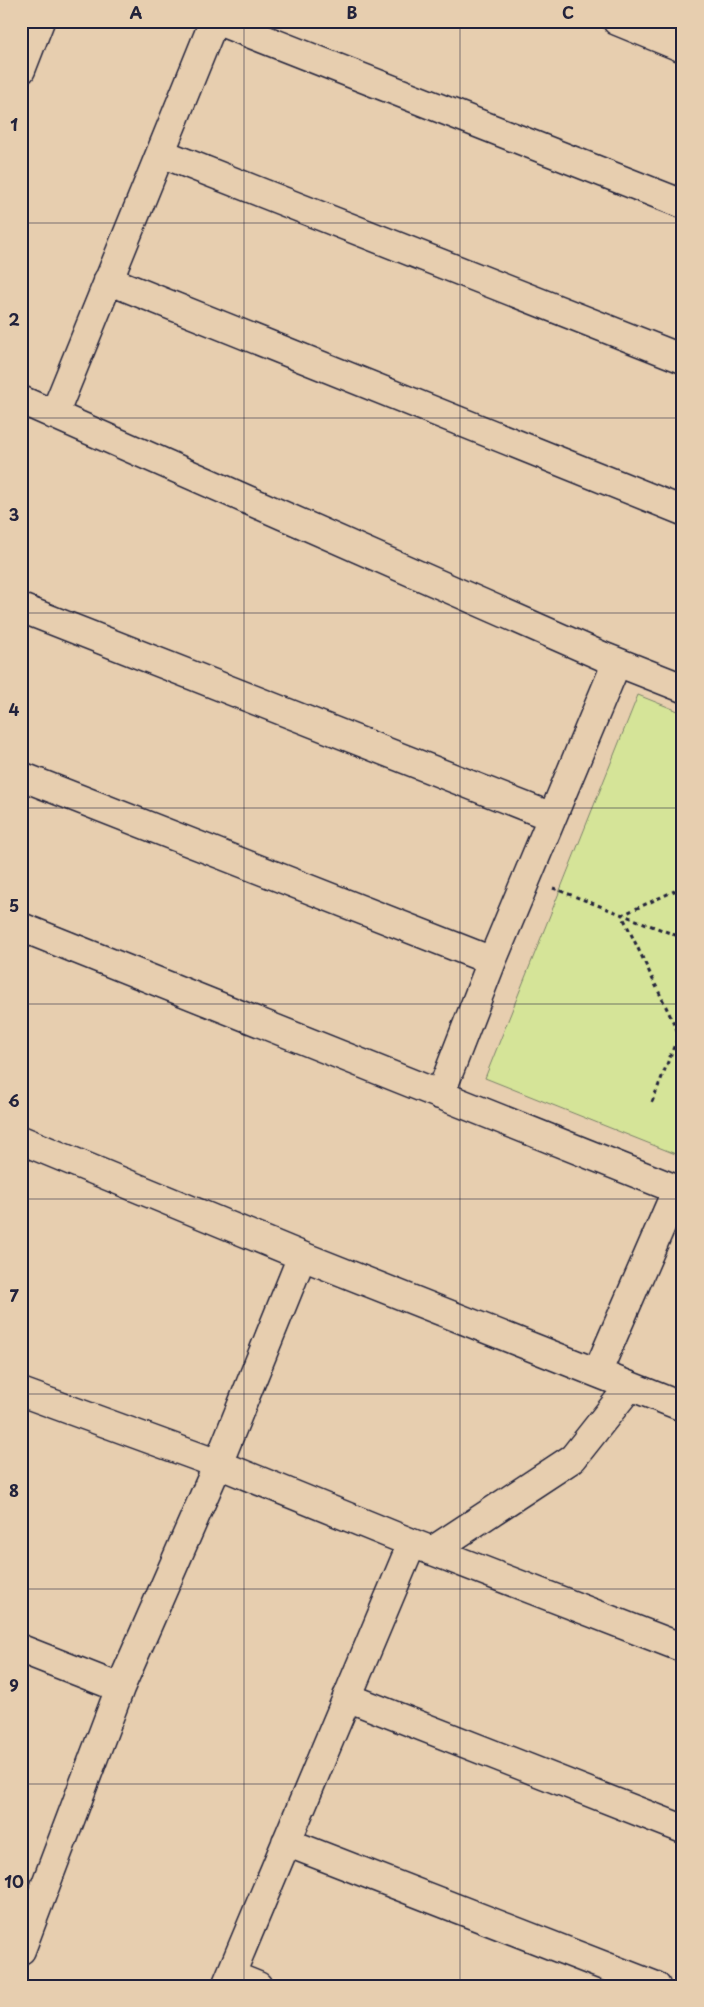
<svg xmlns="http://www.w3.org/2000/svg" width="704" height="2007" font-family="'Playpen Sans',sans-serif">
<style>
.green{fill:#d5e498;stroke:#7c836a}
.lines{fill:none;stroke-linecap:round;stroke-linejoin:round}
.minor-casing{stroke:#22223b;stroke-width:31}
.path{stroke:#22223b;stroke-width:3;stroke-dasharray:4 4;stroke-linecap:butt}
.minor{stroke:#e7ceaf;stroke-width:28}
.grid{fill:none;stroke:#22223b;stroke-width:1;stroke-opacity:0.55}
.neatline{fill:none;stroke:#22223b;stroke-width:2}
.grid-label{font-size:16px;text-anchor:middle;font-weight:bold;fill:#22223b}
</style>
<rect width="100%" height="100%" fill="#e7ceaf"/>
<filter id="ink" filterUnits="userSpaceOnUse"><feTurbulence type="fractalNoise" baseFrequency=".02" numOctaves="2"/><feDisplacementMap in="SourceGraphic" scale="10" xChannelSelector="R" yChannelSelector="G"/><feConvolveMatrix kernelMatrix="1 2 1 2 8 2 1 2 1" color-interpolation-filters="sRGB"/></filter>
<g filter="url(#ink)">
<path class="green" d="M638,695L683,713V1157L485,1078Z"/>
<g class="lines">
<defs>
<path id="minor" d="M218,21L683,204
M617,21L683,48
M21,70L40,21
M161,153L683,359
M108,280L683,511
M21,400L602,656L683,688
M54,415L214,21
M21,608L552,817
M21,776L492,961
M21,927L683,1192
M440,1095L492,961L617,662
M21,1140L302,1256L683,1407
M597,1373L677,1189
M21,1392L218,1464L412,1543L683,1648
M432,1551L573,1458L630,1386
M21,1649L120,1688
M347,1697L683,1829
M286,1842L656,1986
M21,1950L120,1688L218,1464L302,1256
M231,1975L258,1986
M226,1986L412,1543"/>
</defs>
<use href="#minor" class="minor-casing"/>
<path class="path" d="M683,887L622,915L679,1034L683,1033
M553,888L683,938
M652,1102L683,1024"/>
<use href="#minor" class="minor"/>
</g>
</g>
<path class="grid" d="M244,21V1986M460,21V1986M21,223H683M21,418H683M21,613H683M21,808H683M21,1004H683M21,1199H683M21,1394H683M21,1589H683M21,1784H683"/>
<rect width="704" height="2007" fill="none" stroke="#e7ceaf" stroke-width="55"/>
<rect x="28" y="28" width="648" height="1952" class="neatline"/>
<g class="grid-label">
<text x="136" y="19">A</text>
<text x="352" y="19">B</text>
<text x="568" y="19">C</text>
<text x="14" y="131">1</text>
<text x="14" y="326">2</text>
<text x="14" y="521">3</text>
<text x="14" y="716">4</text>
<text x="14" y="912">5</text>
<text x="14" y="1107">6</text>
<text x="14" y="1302">7</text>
<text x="14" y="1497">8</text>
<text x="14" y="1692">9</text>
<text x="14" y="1888">10</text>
</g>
</svg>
